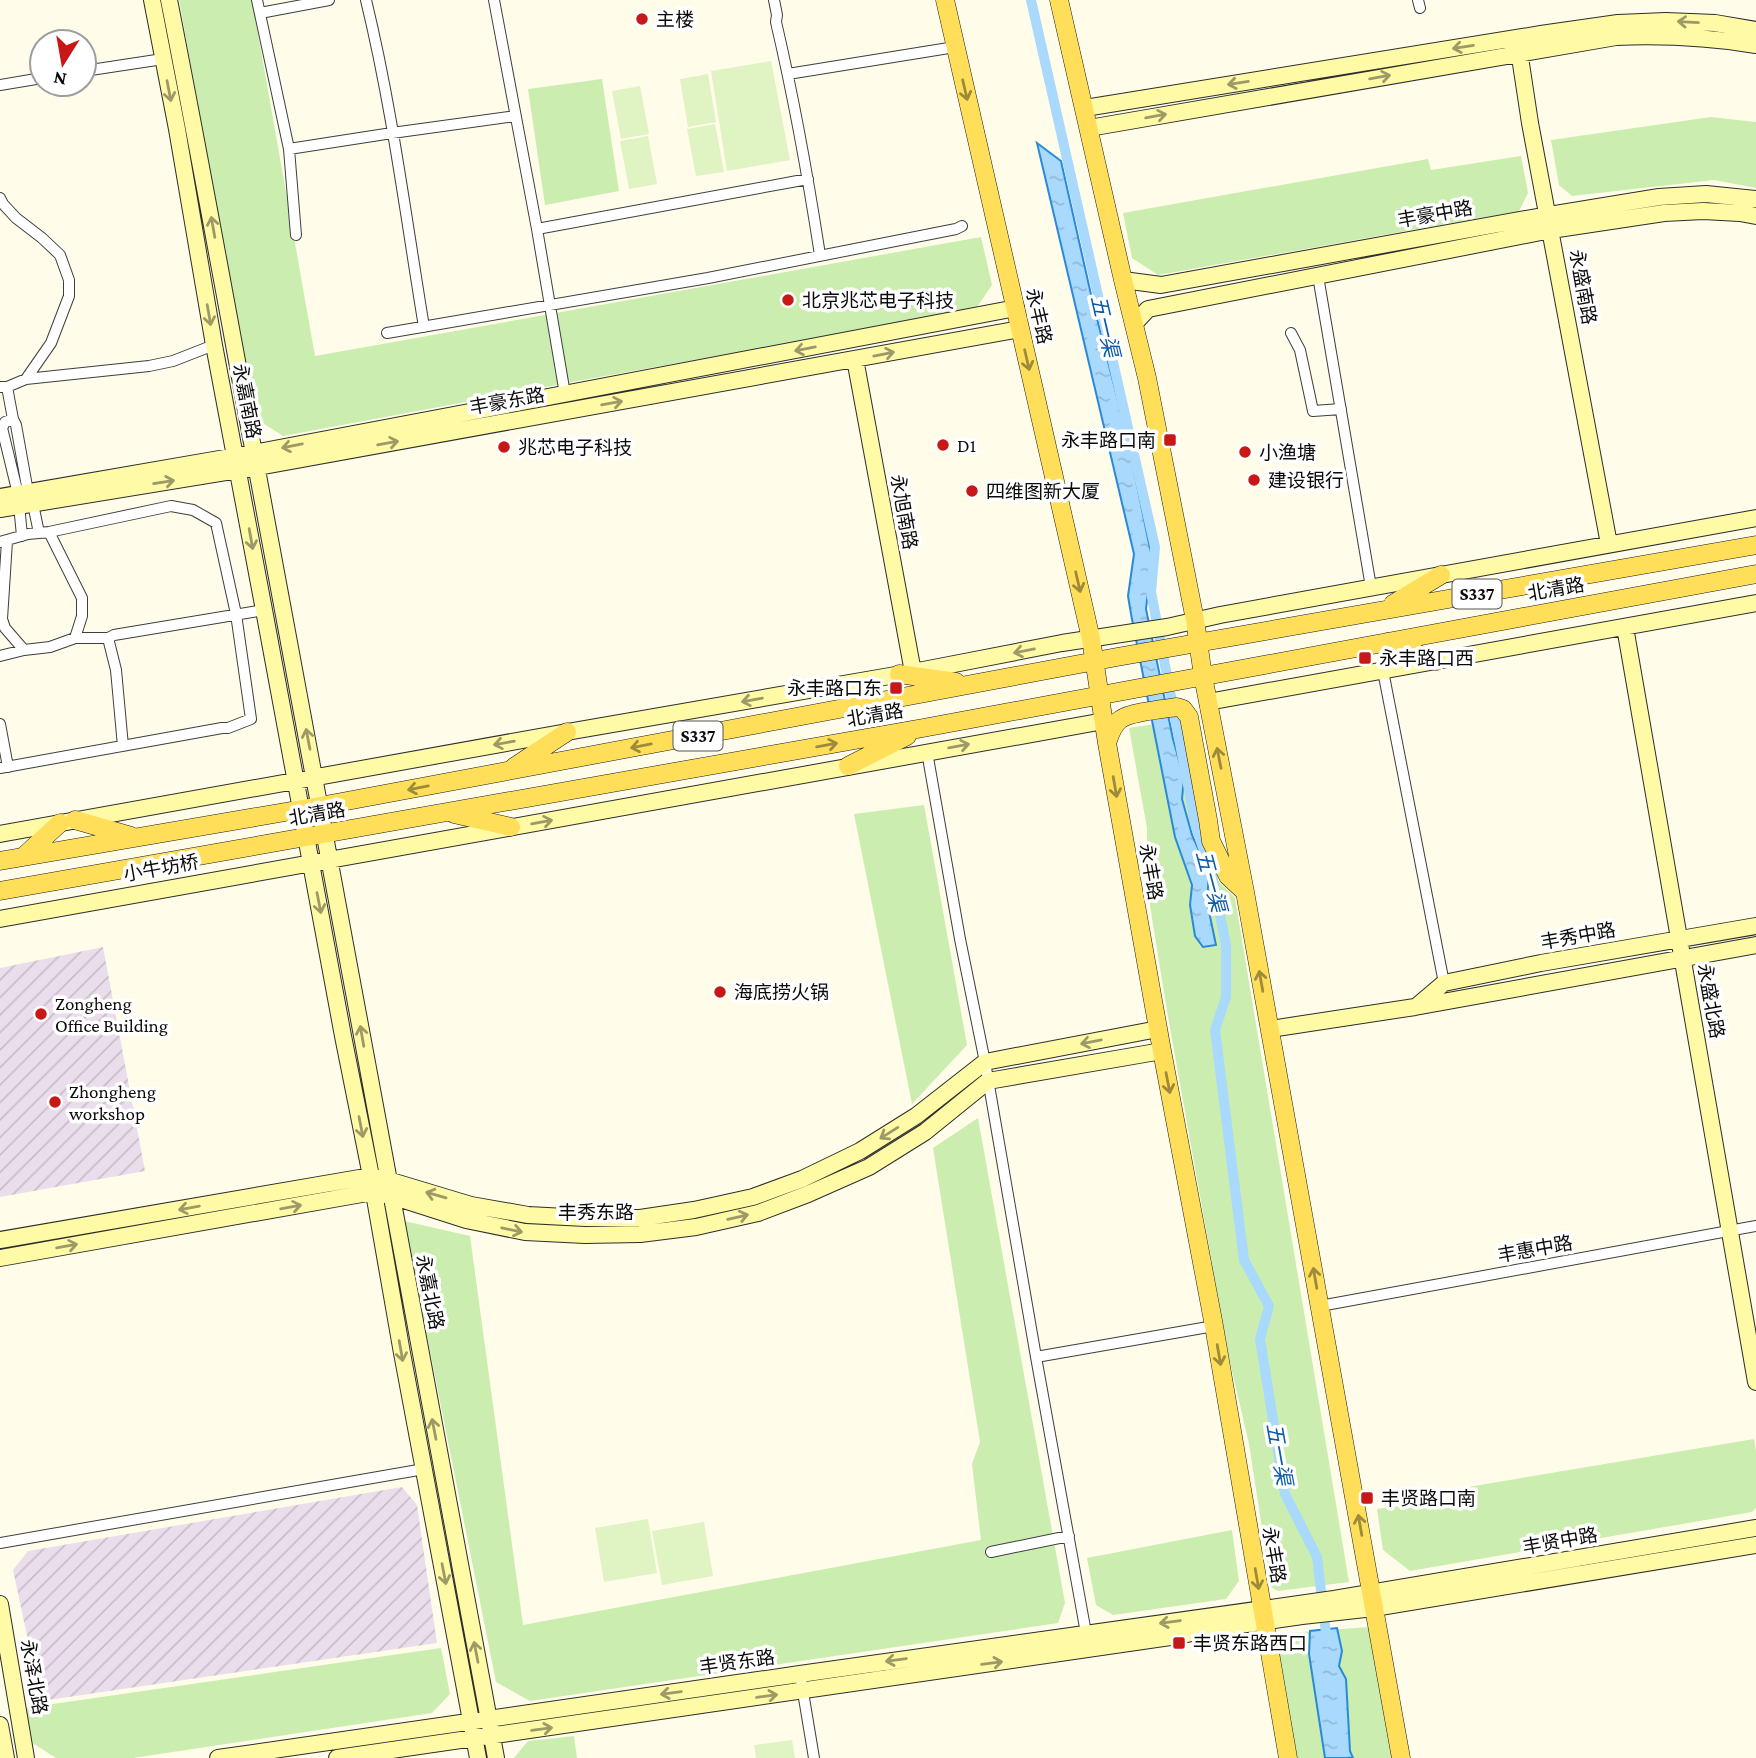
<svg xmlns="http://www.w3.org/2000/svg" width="1756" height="1758" font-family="'Crimson Pro','Noto Sans SC',serif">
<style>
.industrial{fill:url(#industrial-furrows)}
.park{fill:#ccedb0}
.pitch{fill:#e0f3c3}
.water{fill:url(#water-ripples);stroke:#298ada;stroke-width:2}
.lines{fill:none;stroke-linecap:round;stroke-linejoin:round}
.canal{stroke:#a9d9fc;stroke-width:10}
.street-casing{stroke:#3e3e3e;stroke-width:12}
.secondary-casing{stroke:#2d2d2d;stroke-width:18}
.primary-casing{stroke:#1c1c1c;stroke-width:19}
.street{stroke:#fff;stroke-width:10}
.secondary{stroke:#fffaa5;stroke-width:16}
.primary{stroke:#ffdf5a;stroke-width:18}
.oneway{stroke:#9d9a67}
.oneway2{stroke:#9d8a3a}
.poi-dot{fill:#c81717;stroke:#fff;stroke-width:2.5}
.labels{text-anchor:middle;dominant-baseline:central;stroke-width:7;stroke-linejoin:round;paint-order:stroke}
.shield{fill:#fff;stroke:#545454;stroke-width:2}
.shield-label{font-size:18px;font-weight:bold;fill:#0b0b0b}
.poi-label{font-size:19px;fill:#0b0b0b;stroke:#fff;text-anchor:start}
.street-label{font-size:19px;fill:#0b0b0b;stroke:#fff}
.water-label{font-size:21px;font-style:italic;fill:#0a5ba8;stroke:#fff}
</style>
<defs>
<pattern id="industrial-furrows" width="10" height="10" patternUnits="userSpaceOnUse" patternTransform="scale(1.75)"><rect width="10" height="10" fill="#ebdeec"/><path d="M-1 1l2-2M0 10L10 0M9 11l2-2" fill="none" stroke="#c8bdc9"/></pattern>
<pattern id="water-ripples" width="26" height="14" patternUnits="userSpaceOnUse" patternTransform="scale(1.75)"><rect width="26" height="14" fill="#a9d9fc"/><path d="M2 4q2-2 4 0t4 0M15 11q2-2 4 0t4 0" fill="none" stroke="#90b9d7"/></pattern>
</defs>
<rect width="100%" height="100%" fill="#fffcea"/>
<path class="industrial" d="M103,947L145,1171L0,1197V968Z
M402,1487L417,1505L437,1643L41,1701L13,1570L28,1551Z"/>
<path class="park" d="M179,0H252L315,356L981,237L992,285L975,310L594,378L283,436L255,418Z
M602,79L619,191L545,205L528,89Z
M1711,117L1756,122V188L1714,180L1572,196L1559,185L1551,140Z
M1521,156L1528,193L1519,211L1158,275L1132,258L1123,213L1428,159L1431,170Z
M1175,721L1215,877L1235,898L1349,1582L1278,1591L1271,1587L1249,1444L1229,1358L1167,1011L1147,887V828L1129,728Z
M924,805L967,1045L912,1104L854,814Z
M978,1118L1065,1603L1058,1623L530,1701L496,1682L404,1221L470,1236L523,1625L981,1540L972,1464L980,1442L933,1148Z
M1754,1439L1756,1451V1508L1752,1512L1410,1571L1383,1550L1377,1509L1469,1497L1468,1487Z
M1232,1530L1239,1581L1226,1599L1113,1615L1096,1605L1087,1558Z
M1369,1627L1395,1758H1297L1278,1651L1288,1633Z
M441,1648L450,1694L432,1713L133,1758H56L31,1742L25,1708Z
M574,1736L577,1758H514L528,1741Z"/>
<path class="pitch" d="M771,61L790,160L727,171L711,71Z
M708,74L716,122L688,127L680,79Z
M640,86L649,134L621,139L612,91Z
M715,124L724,172L696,176L687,129Z
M648,136L657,184L629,189L620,141Z
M648,1519L657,1573L604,1582L595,1528Z
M704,1522L713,1576L662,1585L652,1531Z
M792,1740L795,1758H756L754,1745Z"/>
<path class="water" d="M1037,143L1061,161L1092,299L1126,432L1152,558L1146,609L1173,739L1184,778L1182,799L1192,835L1209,873L1207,902L1216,945L1203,947L1195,936L1190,905L1192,885L1175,837L1131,614L1128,596L1134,554Z
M1337,1628L1342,1651L1339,1666L1346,1679L1350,1751L1353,1758H1325L1309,1654L1310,1631Z"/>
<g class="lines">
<path class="canal" d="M1031,0L1155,547L1151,592L1196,827L1212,875L1226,945V997L1215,1030L1244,1260L1269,1306L1260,1339L1285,1494L1317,1557L1327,1642"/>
<defs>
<path id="street" d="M257,0L289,149L296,235
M366,0C392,107 406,218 424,327
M494,0L537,229L565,394
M774,0L777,15L776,22C794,99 808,177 820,255
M1418,0L1420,8
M260,13L329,0
M84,71L163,59
M788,74L955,47
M0,85L42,78
M289,149L392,133L515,116
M0,198L3,204L16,218L42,238L60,255L69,280V296L51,343L26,379
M537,229L808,179
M1318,276L1371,587
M387,333L708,278L956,229L962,226
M1291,333L1300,350L1313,411L1341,409
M0,387H7L26,379L149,366L173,361L214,345
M7,387L13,419
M49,532L82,598V616L75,638
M22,536L18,494L2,428L5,422L13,419L16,425L28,492L33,504L39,533
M7,541L2,619L5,628L24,650
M0,542L28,534L49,532L171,506L193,510L216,523L236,614L251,719L228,728H222L0,768
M108,638L116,670L123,746
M0,656L24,650L50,647L75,638H108L114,635L264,610
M1383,671L1444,983
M0,724L8,767
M927,752L960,939L985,1062L1036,1357L1086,1633
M1320,1306L1756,1226
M1036,1357L1214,1326
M0,1543L424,1469
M991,1552L1069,1536
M800,1674L814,1758"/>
<path id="secondary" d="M152,0L177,129L214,345L264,610L343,1036L371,1176L402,1353L478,1758
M169,0C201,162 230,324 260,486C339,910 417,1334 496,1758
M1518,44L1530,123L1609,544
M1085,108L1541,34L1618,23L1666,21L1715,23L1756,30
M1089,128L1616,37C1665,35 1707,37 1756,45
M1123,280L1161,285L1548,215L1659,197L1706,194L1756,199
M1134,324L1148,309L1551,230L1664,213L1703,211L1740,213L1756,216
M855,359L913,672
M0,497L254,453L1016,308
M0,509L257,467L1020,329
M1625,627L1756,1382
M1208,702L1756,603
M0,834L567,732L913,672L1062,643L1167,627L1220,615L1756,518
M0,919L1104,721
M1418,1005L1444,983L1541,963L1756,926
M1270,1029L1415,1007L1756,945
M0,1240L371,1176L388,1180L471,1205L528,1215L585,1218H640L694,1210L753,1197L802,1179L860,1151L916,1116L985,1062L1158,1029
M0,1258L373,1192L391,1196L466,1220L525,1232L585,1235L640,1234L696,1227L758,1213L808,1194L869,1167L925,1132L988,1081L1162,1051
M0,1604L26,1758
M0,1725L6,1758
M218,1758L800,1674L1334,1599L1756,1528
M337,1758L1177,1636L1212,1629L1302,1616L1374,1608L1756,1545"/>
<path id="primary" d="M945,0L1091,639L1107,743L1162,1051L1214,1326L1288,1758
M1059,0L1123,280L1147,378L1195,620L1203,676L1245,892L1401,1758
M1393,604L1441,575
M1387,642L1436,661
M899,674L956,682
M1107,743C1110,734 1113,724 1121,719C1131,712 1163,709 1177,707L1183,709L1189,717L1208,820L1211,841L1228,876L1245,892
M848,766L907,736
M514,767L567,732
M454,814L511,827
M75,820L131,836
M23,857L60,823
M0,861L320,806L1117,657L1756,545
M0,891L923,728L1756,574"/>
</defs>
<use href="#street" class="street-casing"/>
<use href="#secondary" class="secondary-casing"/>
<use href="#primary" class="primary-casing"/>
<use href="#street" class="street"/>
<use href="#secondary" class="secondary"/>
<use href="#primary" class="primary"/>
</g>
<defs><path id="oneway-shaft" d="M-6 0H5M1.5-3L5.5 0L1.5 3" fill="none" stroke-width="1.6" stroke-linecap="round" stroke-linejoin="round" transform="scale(1.75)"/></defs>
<g class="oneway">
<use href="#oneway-shaft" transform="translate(1688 22) rotate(-177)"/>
<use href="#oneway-shaft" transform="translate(1463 47) rotate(171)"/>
<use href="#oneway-shaft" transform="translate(1380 77) rotate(-10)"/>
<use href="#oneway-shaft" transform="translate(1238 83) rotate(171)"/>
<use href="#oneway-shaft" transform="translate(169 91) rotate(79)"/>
<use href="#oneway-shaft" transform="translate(1156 116) rotate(-10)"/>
<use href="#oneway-shaft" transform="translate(213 227) rotate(-100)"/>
<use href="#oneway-shaft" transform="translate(209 315) rotate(80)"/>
<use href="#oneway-shaft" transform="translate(805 349) rotate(169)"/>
<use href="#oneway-shaft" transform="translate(884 354) rotate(-11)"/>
<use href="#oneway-shaft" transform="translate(612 403) rotate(-10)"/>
<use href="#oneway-shaft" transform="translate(388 443) rotate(-10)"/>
<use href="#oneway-shaft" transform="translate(292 446) rotate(169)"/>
<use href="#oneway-shaft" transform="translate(164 482) rotate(-9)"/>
<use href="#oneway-shaft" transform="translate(251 539) rotate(80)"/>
<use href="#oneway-shaft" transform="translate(1024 651) rotate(169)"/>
<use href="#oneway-shaft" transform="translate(752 700) rotate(170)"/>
<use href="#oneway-shaft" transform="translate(308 739) rotate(-101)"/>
<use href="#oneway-shaft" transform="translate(504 743) rotate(170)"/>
<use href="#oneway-shaft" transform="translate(959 746) rotate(-10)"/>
<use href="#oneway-shaft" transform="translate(542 822) rotate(-10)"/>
<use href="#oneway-shaft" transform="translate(319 903) rotate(79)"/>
<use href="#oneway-shaft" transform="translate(362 1036) rotate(-100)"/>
<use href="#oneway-shaft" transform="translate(1091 1042) rotate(169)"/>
<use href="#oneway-shaft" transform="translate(361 1127) rotate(79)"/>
<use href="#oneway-shaft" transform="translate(889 1133) rotate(148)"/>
<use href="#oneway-shaft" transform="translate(436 1195) rotate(-164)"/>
<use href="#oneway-shaft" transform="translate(291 1207) rotate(-10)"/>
<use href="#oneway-shaft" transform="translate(189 1208) rotate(170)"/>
<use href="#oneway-shaft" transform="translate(738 1217) rotate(-13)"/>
<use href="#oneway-shaft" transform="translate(512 1230) rotate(12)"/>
<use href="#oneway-shaft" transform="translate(67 1246) rotate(-10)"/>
<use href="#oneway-shaft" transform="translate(401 1351) rotate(80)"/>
<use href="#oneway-shaft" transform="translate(434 1429) rotate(-101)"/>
<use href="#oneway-shaft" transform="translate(444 1574) rotate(79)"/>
<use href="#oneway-shaft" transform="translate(1170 1622) rotate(172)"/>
<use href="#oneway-shaft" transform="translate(476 1652) rotate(-101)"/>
<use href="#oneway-shaft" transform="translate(896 1660) rotate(172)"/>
<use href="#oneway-shaft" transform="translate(992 1663) rotate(-8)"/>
<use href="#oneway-shaft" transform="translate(671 1693) rotate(172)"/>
<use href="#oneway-shaft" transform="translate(767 1696) rotate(-8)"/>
<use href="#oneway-shaft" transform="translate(542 1729) rotate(-8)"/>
</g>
<g class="oneway2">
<use href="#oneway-shaft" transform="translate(965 90) rotate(77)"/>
<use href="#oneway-shaft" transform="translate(1027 360) rotate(77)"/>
<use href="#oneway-shaft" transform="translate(1078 582) rotate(77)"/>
<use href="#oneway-shaft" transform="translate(827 745) rotate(-10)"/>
<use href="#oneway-shaft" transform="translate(641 746) rotate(169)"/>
<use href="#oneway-shaft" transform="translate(1219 758) rotate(-101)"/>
<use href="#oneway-shaft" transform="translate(1115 787) rotate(80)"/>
<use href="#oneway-shaft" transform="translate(418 788) rotate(169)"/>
<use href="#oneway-shaft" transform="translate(1261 981) rotate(-100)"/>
<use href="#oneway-shaft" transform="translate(1168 1083) rotate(79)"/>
<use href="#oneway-shaft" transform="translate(1315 1278) rotate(-100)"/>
<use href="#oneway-shaft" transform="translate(1219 1355) rotate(80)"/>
<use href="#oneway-shaft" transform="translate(1360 1525) rotate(-100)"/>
<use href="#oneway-shaft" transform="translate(1257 1579) rotate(80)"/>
</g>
<g class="poi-dot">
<circle cx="642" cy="19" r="7"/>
<circle cx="788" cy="300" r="7"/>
<rect x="1163" y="433" width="14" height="14" rx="3.5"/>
<circle cx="943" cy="445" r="7"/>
<circle cx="504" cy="447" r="7"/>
<circle cx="1245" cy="452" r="7"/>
<circle cx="1254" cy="480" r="7"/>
<circle cx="972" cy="491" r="7"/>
<rect x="1358" y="651" width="14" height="14" rx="3.5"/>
<rect x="889" y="681" width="14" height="14" rx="3.5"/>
<circle cx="720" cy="992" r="7"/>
<circle cx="41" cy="1014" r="7"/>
<circle cx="55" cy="1102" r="7"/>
<rect x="1360" y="1491" width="14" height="14" rx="3.5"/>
<rect x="1172" y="1636" width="14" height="14" rx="3.5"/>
</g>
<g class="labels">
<g class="shield">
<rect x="1452.5" y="579.5" width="49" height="29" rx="5"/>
<rect x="673.5" y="721.5" width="49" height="29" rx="5"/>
</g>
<g class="shield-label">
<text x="1477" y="594">S337</text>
<text x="698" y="736">S337</text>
</g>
<g class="poi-label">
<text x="656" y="19">主楼</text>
<text x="802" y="300">北京兆芯电子科技</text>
<text x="1156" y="440" text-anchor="end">永丰路口南</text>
<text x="957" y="445">D1</text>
<text x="518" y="447">兆芯电子科技</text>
<text x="1259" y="452">小渔塘</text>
<text x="1268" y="480">建设银行</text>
<text x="986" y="491">四维图新大厦</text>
<text x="1379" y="658">永丰路口西</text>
<text x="882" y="688" text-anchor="end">永丰路口东</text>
<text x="734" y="992">海底捞火锅</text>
<text x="55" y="1003">Zongheng<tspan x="55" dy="22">Office Building</tspan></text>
<text x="69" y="1091">Zhongheng<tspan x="69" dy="22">workshop</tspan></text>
<text x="1381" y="1498">丰贤路口南</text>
<text x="1193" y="1643">丰贤东路西口</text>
</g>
<g class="street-label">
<text transform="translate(1435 214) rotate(-10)">丰豪中路</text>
<text transform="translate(1583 287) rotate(80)">永盛南路</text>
<text transform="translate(1039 316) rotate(77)">永丰路</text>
<text transform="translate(247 401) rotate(79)">永嘉南路</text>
<text transform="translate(507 401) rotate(-10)">丰豪东路</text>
<text transform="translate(904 512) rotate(80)">永旭南路</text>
<text transform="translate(1556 589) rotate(-10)">北清路</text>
<text transform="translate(875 715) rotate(-10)">北清路</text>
<text transform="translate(317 814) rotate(-10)">北清路</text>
<text transform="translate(161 868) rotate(-10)">小牛坊桥</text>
<text transform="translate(1151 872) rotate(80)">永丰路</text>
<text transform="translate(1578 936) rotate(-10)">丰秀中路</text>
<text transform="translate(1711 1001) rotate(80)">永盛北路</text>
<text x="596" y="1212">丰秀东路</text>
<text transform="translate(1535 1249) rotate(-10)">丰惠中路</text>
<text transform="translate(430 1292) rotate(79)">永嘉北路</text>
<text transform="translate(1560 1541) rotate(-10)">丰贤中路</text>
<text transform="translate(1274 1555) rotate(80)">永丰路</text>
<text transform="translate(737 1662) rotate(-8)">丰贤东路</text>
<text transform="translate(34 1677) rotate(80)">永泽北路</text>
</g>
<g class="water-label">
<text transform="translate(1105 326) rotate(77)">五一渠</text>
<text transform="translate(1211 881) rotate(75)">五一渠</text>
<text transform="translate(1279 1454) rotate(80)">五一渠</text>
</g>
</g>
<g transform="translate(63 63) rotate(191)"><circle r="33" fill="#ffffff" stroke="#9d9d9d" stroke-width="2"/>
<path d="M0-5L12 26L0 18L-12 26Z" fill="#c81717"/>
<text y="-10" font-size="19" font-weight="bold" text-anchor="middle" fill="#0b0b0b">N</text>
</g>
</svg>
